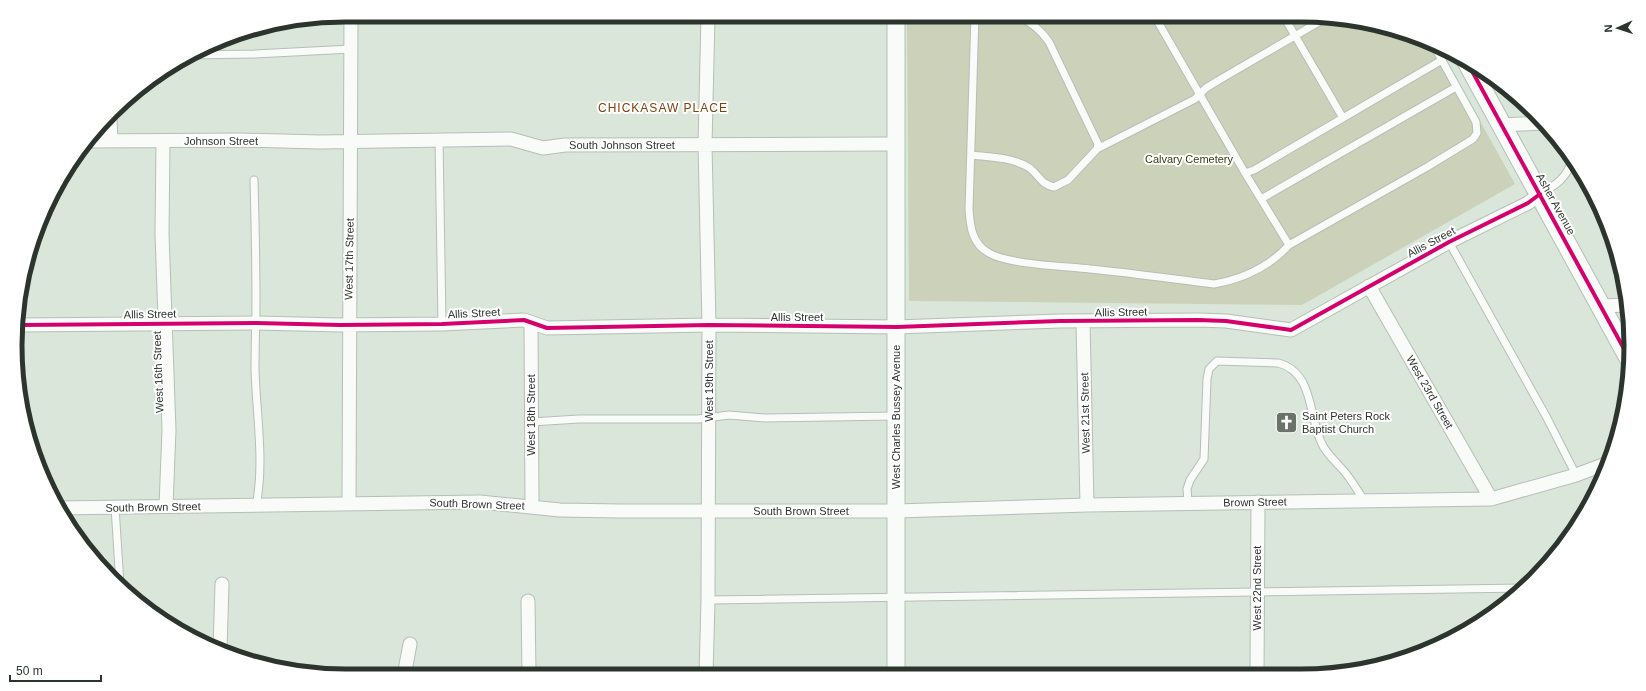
<svg xmlns="http://www.w3.org/2000/svg" width="1646" height="691" font-family="Arial,sans-serif">
<style>
.green{fill:#cbd2b9}
.lines{fill:none;stroke-linecap:round;stroke-linejoin:round}
.service-casing{stroke:#b5bfb6;stroke-width:9}
.minor-casing{stroke:#b5bfb6;stroke-width:15}
.tertiary-casing{stroke:#b5bfb6;stroke-width:19}
.secondary-casing{stroke:#b5bfb6;stroke-width:21}
.service{stroke:#f9fbf9;stroke-width:7}
.minor{stroke:#f9fbf9;stroke-width:13}
.tertiary{stroke:#f9fbf9;stroke-width:17}
.secondary{stroke:#f9fbf9;stroke-width:19}
.cycleway-casing{stroke:#fff;stroke-width:6}
.cycleway{stroke:#d6006c;stroke-width:4}
.labels{text-anchor:middle;dominant-baseline:central;stroke-width:4;stroke-linejoin:round;paint-order:stroke}
.street-label{font-size:11px;fill:#2c352d;stroke:#fff}
.park-label{font-size:11px;fill:#3a3b0e;stroke:#fff}
.poi-label{font-size:11px;fill:#2c352d;stroke:#fff;text-anchor:start}
.neighbourhood-label{font-size:12px;letter-spacing:1px;fill:#7c4110;stroke:#fff}
.rim{fill:none;stroke:#2c352d;stroke-width:5}
</style>
<rect width="100%" height="100%" fill="#dae6da"/>
<path class="green" d="M907,15H1301L1407,33L1439,47L1515,184L1302,305L909,301Z"/>
<g class="lines">
<defs>
<path id="service" d="M975,15L969,209C970,226 972,244 989,253C1010,265 1065,266 1090,269C1132,273 1173,279 1214,284C1242,279 1269,267 1289,245L1427,167L1473,139L1477,133L1476,122L1433,44
M1154,15L1245,173L1289,245
M1283,15L1343,118
M189,55L255,54L351,49
M439,140L442,324
M1097,149L1195,99L1206,88L1219,80L1324,19
M971,155C989,157 1011,157 1028,167C1038,173 1041,185 1054,187L1068,180L1097,149L1098,144L1049,42C1041,30 1029,21 1016,15
M1245,173L1254,170L1442,60
M254,180C255,220 256,259 256,299C256,322 255,345 255,369C256,411 265,464 256,505
M1540,194C1556,185 1567,178 1572,160
M1261,199L1456,87
M1449,242L1547,418L1576,475
M531,422L579,419H698L729,415L765,418L896,416
M1188,503L1187,489L1190,480L1204,459L1207,379L1209,369L1217,361L1278,363C1315,372 1308,419 1323,446C1328,455 1336,462 1343,470C1351,479 1357,490 1364,500
M115,507L120,585
M708,600L1524,588"/>
<path id="minor" d="M110,119L111,141
M1502,125L1542,123
M91,141L240,140L320,142L511,139L543,148L565,145L895,144
M163,142L162,234L169,430L166,506
M1369,286L1491,499
M1601,306L1627,305
M1083,321L1087,505
M531,323L532,506
M20,325L256,323L340,325L442,324L524,320L547,328L709,325L897,327L1060,321L1198,320L1226,321L1291,330L1449,242L1528,203L1540,194
M349,503L351,15
M58,508L480,502L560,510L620,511H896L1087,505L1491,499L1576,475L1608,463
M528,601L529,675
M220,650L222,584
M1257,673L1258,502
M706,675L708,600L709,325L705,145L708,15
M404,676L410,644"/>
<path id="tertiary" d="M896,674V15"/>
<path id="secondary" d="M1466,60L1629,358"/>
</defs>
<use href="#service" class="service-casing"/>
<use href="#minor" class="minor-casing"/>
<use href="#tertiary" class="tertiary-casing"/>
<use href="#secondary" class="secondary-casing"/>
<use href="#service" class="service"/>
<use href="#minor" class="minor"/>
<use href="#tertiary" class="tertiary"/>
<use href="#secondary" class="secondary"/>
<defs>
<path id="cycleway" d="M1466,60L1629,358
M20,325L256,323L340,325L442,324L524,320L547,328L709,325L897,327L1060,321L1198,320L1226,321L1291,330L1449,242L1528,203L1540,194"/>
</defs>
<use href="#cycleway" class="cycleway-casing"/>
<use href="#cycleway" class="cycleway"/>
</g>
<defs>
<symbol id="church-square" viewBox="-11 -11 22 22"><rect x="-9" y="-9" width="18" height="18" rx="4" fill="#69736a" stroke="#fff"/><path d="M-1.2-6h2.4v3.5h3.3v2.4h-3.3V6h-2.4V-.1h-3.3v-2.4h3.3Z" fill="#fff"/></symbol>
</defs>
<g fill-rule="evenodd">
<use href="#church-square" x="1274" y="410" width="25" height="25"/>
</g>
<g class="labels">
<g class="street-label">
<text x="221" y="141">Johnson Street</text>
<text x="622" y="145">South Johnson Street</text>
<text transform="translate(1556 204) rotate(61)">Asher Avenue</text>
<text transform="translate(1431 242) rotate(-28)">Allis Street</text>
<text transform="translate(349 259) rotate(-89)">West 17th Street</text>
<text transform="translate(1121 312) rotate(-1)">Allis Street</text>
<text transform="translate(474 313) rotate(-3)">Allis Street</text>
<text transform="translate(150 314) rotate(-1)">Allis Street</text>
<text x="797" y="317">Allis Street</text>
<text transform="translate(158 372) rotate(-92)">West 16th Street</text>
<text transform="translate(709 381) rotate(-90)">West 19th Street</text>
<text transform="translate(1430 392) rotate(60)">West 23rd Street</text>
<text transform="translate(1085 413) rotate(-91)">West 21st Street</text>
<text transform="translate(531 415) rotate(-90)">West 18th Street</text>
<text transform="translate(896 417) rotate(-90)">West Charles Bussey Avenue</text>
<text transform="translate(1255 502) rotate(-1)">Brown Street</text>
<text transform="translate(477 504) rotate(2)">South Brown Street</text>
<text transform="translate(153 507) rotate(-1)">South Brown Street</text>
<text x="801" y="511">South Brown Street</text>
<text transform="translate(1257 588) rotate(-90)">West 22nd Street</text>
</g>
<g class="park-label">
<text x="1189" y="159">Calvary Cemetery</text>
</g>
<g class="poi-label">
<text x="1302" y="416">Saint Peters Rock<tspan x="1302" dy="13">Baptist Church</tspan></text>
</g>
<g class="neighbourhood-label">
<text x="663" y="108">CHICKASAW PLACE</text>
</g>
</g>
<path d="M0 0H1646V691H0ZM345 22H1301A323 323 0 0 1 1624 345V346A323 323 0 0 1 1301 669H345A323 323 0 0 1 22 346V345A323 323 0 0 1 345 22Z" fill="#fff" fill-rule="evenodd"/>
<path class="rim" d="M345 22H1301A323 323 0 0 1 1624 345V346A323 323 0 0 1 1301 669H345A323 323 0 0 1 22 346V345A323 323 0 0 1 345 22Z"/>
<g transform="translate(1618 28) rotate(267)" stroke="#ffffff" stroke-width="3" paint-order="stroke">
<path d="M0-3L7 15L0 10L-7 15Z" fill="#2c352d"/>
<text y="-6" font-size="11" font-weight="bold" text-anchor="middle" fill="#2c352d">N</text>
</g>
<path d="M10 675v6h91v-6" fill="none" stroke="#2c352d" stroke-width="2"/>
<text x="16" y="675" font-size="12" fill="#2c352d" stroke="#ffffff" stroke-width="3" paint-order="stroke">50 m</text>
</svg>
